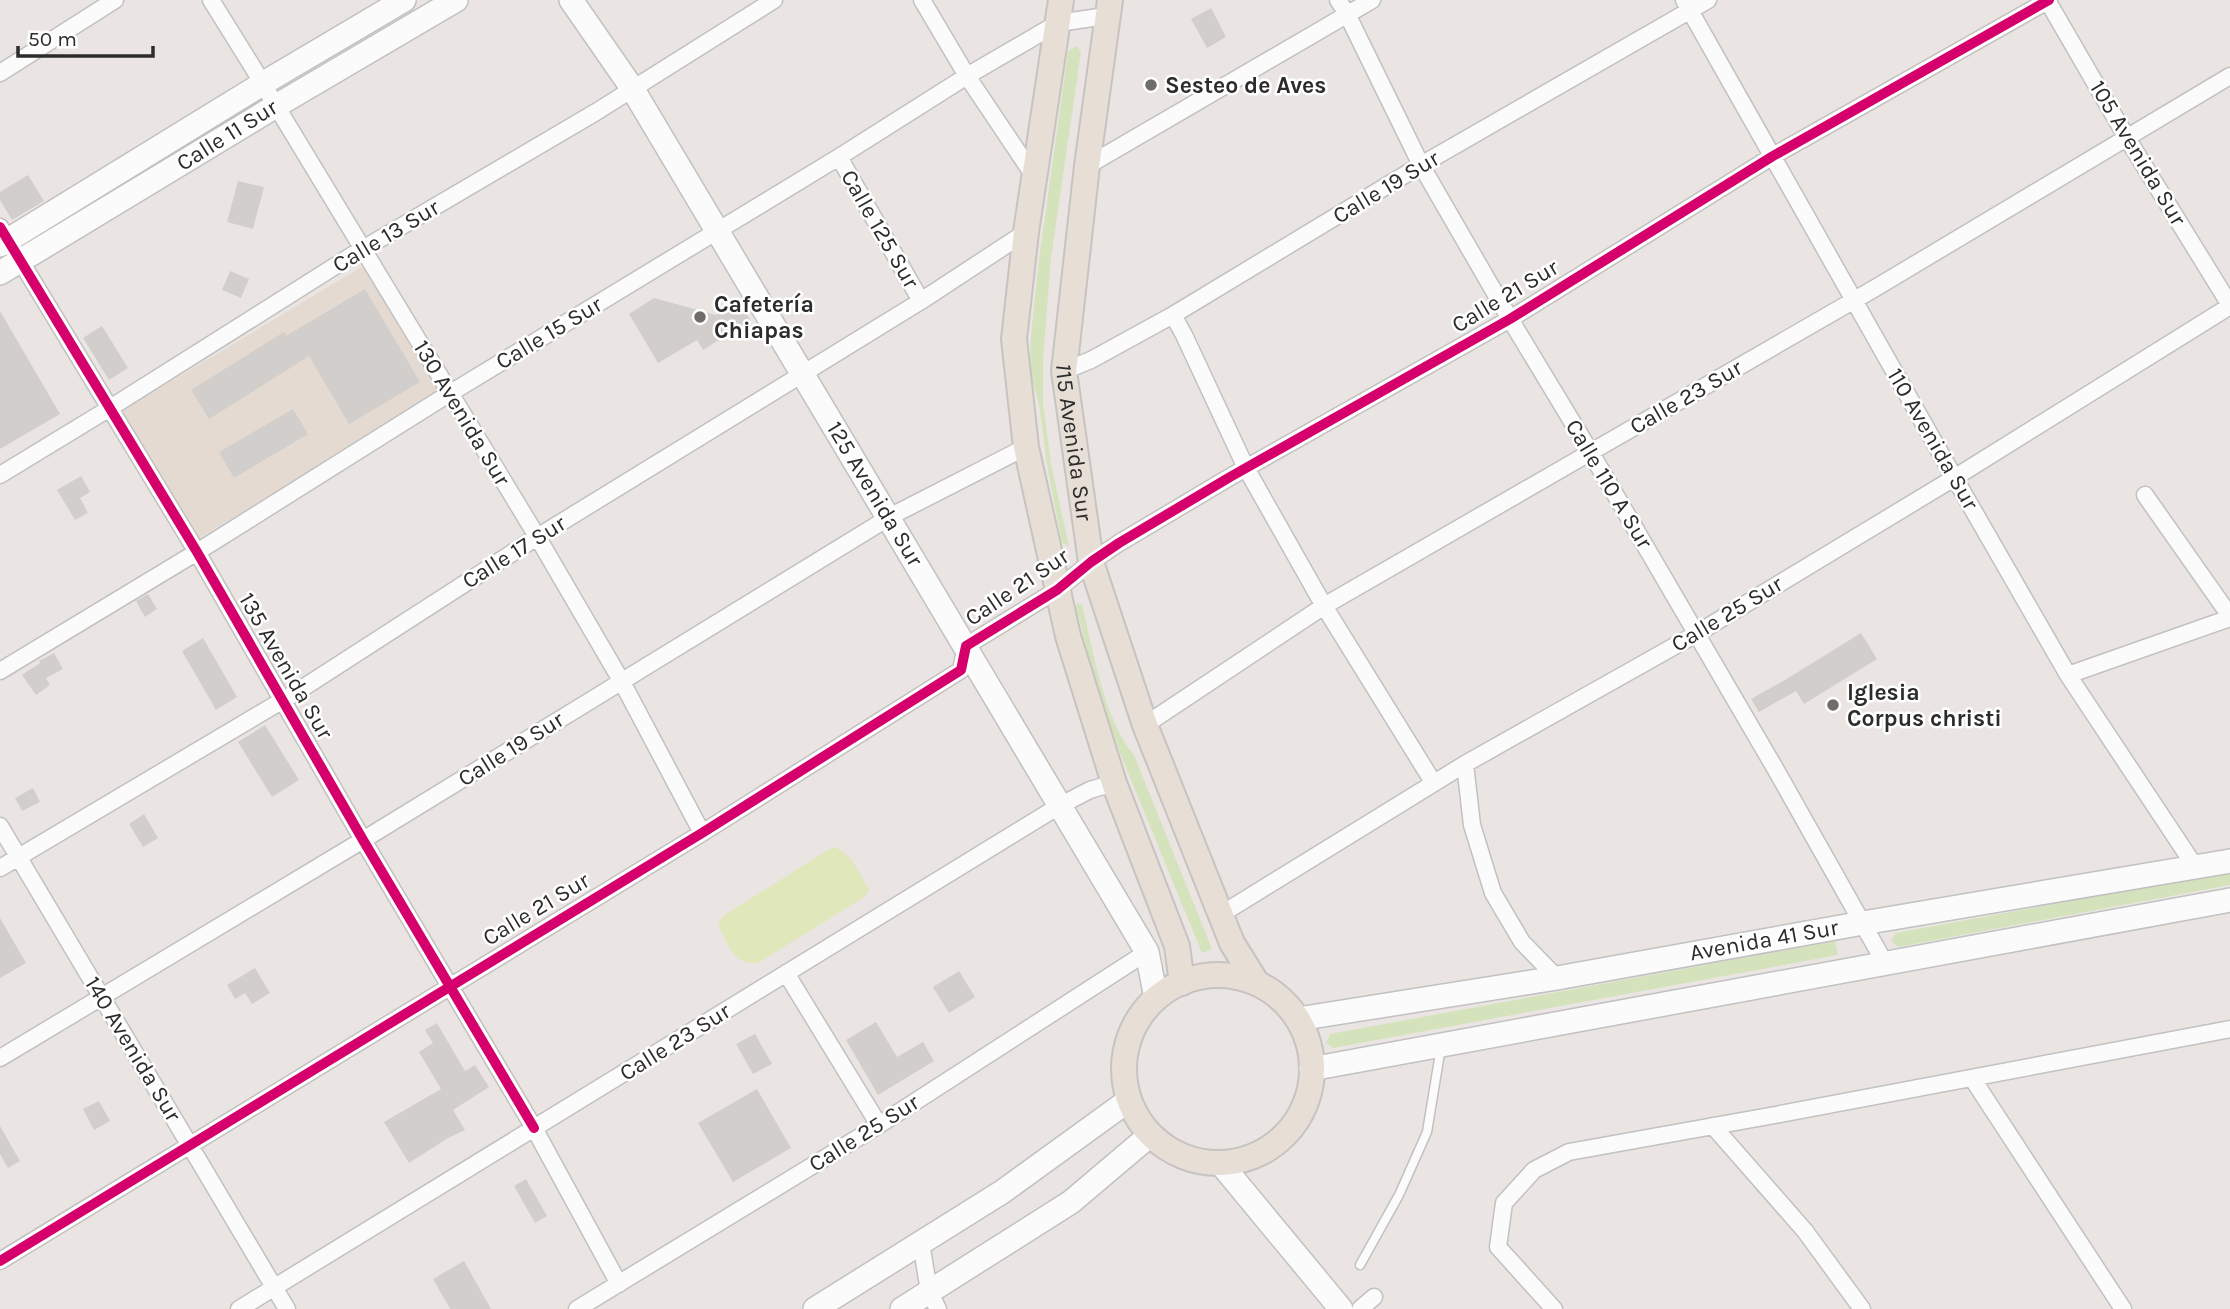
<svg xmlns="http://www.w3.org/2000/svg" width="2230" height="1309" font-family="Karla,sans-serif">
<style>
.education{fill:#e4dad1}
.green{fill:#d4e3bc}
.pitch{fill:#e0e7ba}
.building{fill:#d1cecb}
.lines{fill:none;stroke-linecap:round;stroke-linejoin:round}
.lane-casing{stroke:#c2c1c1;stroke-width:11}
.street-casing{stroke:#c2c1c1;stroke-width:19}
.secondary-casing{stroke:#c2c1c1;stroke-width:26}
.primary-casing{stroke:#c6c3c2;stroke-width:28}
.lane{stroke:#fcfbfb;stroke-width:8}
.street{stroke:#fcfbfb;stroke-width:16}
.secondary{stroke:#fcfbfb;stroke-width:23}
.primary{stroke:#e7dfd5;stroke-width:24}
.cycleway-casing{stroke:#fff;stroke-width:15}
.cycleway{stroke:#d6006c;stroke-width:10}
.poi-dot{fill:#6e6d6c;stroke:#fff;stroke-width:2.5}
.labels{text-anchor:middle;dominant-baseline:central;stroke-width:5;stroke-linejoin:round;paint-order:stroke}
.poi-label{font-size:23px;font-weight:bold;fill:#2c2c2c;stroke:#fff;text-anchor:start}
.street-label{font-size:23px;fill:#2c2c2c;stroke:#fff}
</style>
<rect width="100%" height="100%" fill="#eae5e2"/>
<path class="education" d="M363,266L439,394L196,540L120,412Z"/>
<path class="green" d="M1077,46L1081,52L1051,258L1043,360V402L1051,464L1069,546L1062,543L1048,471L1039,404L1030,373L1031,335L1039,260L1068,51Z
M1077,603L1082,605C1093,650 1104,720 1134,755L1212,949L1202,953L1120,753L1095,682L1076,607Z
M2230,872V885L1898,947L1891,941L1896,933Z
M1835,941L1838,955L1333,1048L1326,1043L1330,1034Z"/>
<path class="pitch" d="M833,847C851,851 860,875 869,890L866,896L758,963C732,965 729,945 718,925L723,916Z"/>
<path class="building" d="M1211,8L1226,37L1207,48L1191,19Z
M28,175L44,201L12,220L0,200V192Z
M238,181L264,187L253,229L227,222Z
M230,271L249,279L241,298L222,290Z
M365,289L420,382L349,424L309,356L209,419L191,390L284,332L286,336Z
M654,298L716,315L739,302L750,320L703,350L697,340L658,363L629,314Z
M0,311L60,414L0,449Z
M102,326L128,368L109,380L83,338Z
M293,409L308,434L234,478L219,452Z
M81,476L90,492L80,498L88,513L75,520L57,490Z
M148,594L157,609L145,617L136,601Z
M1861,633L1877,659L1804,704L1796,691L1759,712L1751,699L1785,680Z
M203,638L237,697L216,710L182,651Z
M54,653L63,669L46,678L50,685L36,695L22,675L40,663L39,661Z
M265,725L299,780L272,797L238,742Z
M33,788L40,802L22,811L15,798Z
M144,814L158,838L143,847L129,824Z
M0,918L26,963L0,978Z
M255,968L270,993L252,1004L245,993L235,999L227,985Z
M959,971L975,997L949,1013L933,987Z
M876,1022L897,1057L923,1042L934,1061L878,1095L846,1040Z
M437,1023L465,1071L475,1065L489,1087L453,1110L465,1130L448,1138L409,1163L384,1122L441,1089L419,1052L433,1043L425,1030Z
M755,1034L772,1064L753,1074L736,1044Z
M757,1089L791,1148L733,1182L698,1123Z
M99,1101L110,1121L94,1130L83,1109Z
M0,1126L20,1161L8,1168L0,1154Z
M526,1179L547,1216L535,1223L514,1186Z
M464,1261L491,1309H450L433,1279Z"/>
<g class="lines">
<defs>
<path id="lane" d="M1360,1265L1399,1195L1427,1132L1441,1047"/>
<path id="street" d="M211,0L252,66L538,538L622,682L702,833
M922,0L967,76L1034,176
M1338,0L1347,14L1421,165L1510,319L1591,453L1776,770L1886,965
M1684,0L1946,463L2068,675L2196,868
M2047,0L2127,138L2230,305
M0,73L115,0
M839,157L921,301
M1087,166L1372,0
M0,227L197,552L363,840L534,1128L619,1284
M1173,315L1184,335L1246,468L1324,606L1433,782
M1064,371L1091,360L1173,315L1421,165L1708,0
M0,475L110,408L351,256L596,112L774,0
M2145,495L2230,616
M0,671L197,552L439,400L839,157L967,76L1058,23L1106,16
M2068,675L2230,618
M1145,725L1324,606L1877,287L2230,76
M1465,764L1472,825L1493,893L1522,942L1557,978
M0,826L287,1309
M0,868L295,693L526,544L921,301L1026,232
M1220,915L1465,764L1696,634L1954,478L2230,306
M786,973L879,1125
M0,1058L363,840L893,515L1026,447
M1972,1078L2123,1309
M1713,1126L1805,1231L1862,1309
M921,1243L929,1291L938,1309
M0,1261L702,833L961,670L966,646L1057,590L1091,562L1119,543L1230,477L1510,319L1773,156L2049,0
M239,1309L1059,806L1090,790L1114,783
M577,1309L879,1125L1147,952
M1360,1309L1374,1297
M1554,1309L1498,1247L1504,1203L1534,1170L1569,1152L1775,1115L2230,1029"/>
<path id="secondary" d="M571,0L632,88L1147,952L1156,998
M0,245L262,84L404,0
M0,273L276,106L456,0
M1298,1019L1557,978L1863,923L2230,861
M1311,1069L2230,900
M1221,1164L1341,1309
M815,1309L1002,1192L1129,1100
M902,1309L1071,1202L1149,1136"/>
<g id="primary">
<path d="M1061,0L1026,232L1014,339L1026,447L1068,636L1114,783L1177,946L1182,983"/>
<path id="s1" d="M1110,0L1087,166L1064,371L1091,562L1145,725L1232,943L1255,980"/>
<circle cx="1218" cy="1069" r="94"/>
</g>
</defs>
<use href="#lane" class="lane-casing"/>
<use href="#street" class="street-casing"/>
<use href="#secondary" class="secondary-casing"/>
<use href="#primary" class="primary-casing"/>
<use href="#lane" class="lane"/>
<use href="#street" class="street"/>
<use href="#secondary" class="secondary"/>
<use href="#primary" class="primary"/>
<defs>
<path id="cycleway" d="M0,227L197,552L363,840L534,1128
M0,1261L702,833L961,670L966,646L1057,590L1091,562L1119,543L1230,477L1510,319L1773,156L2049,0"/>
</defs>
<use href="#cycleway" class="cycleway-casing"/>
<use href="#cycleway" class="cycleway"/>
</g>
<g class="poi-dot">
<circle cx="1151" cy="85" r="7"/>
<circle cx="700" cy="317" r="7"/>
<circle cx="1833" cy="705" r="7"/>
</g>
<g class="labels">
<g class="poi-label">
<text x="1165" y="85">Sesteo de Aves</text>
<text x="714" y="304">Cafetería<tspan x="714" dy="26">Chiapas</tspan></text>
<text x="1847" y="692">Iglesia<tspan x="1847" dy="26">Corpus christi</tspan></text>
</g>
<g class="street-label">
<text transform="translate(227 135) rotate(-32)">Calle 11 Sur</text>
<text transform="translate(2138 153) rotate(59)">105 Avenida Sur</text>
<text transform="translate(1386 187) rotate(-31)">Calle 19 Sur</text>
<text transform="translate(880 229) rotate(60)">Calle 125 Sur</text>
<text transform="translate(386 236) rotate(-31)">Calle 13 Sur</text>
<text transform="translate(1505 296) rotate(-31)">Calle 21 Sur</text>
<text transform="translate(549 333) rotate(-31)">Calle 15 Sur</text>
<text transform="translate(1686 397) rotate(-30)">Calle 23 Sur</text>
<text transform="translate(462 413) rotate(59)">130 Avenida Sur</text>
<text transform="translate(1933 439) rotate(60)">110 Avenida Sur</text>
<text stroke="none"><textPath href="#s1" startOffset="446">115 Avenida Sur</textPath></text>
<text transform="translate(1609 484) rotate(59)">Calle 110 A Sur</text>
<text transform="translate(875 494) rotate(59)">125 Avenida Sur</text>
<text transform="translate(514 552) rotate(-32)">Calle 17 Sur</text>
<text transform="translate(1017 587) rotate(-34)">Calle 21 Sur</text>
<text transform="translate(1727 614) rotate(-31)">Calle 25 Sur</text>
<text transform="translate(286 666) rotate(60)">135 Avenida Sur</text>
<text transform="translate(511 749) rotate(-32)">Calle 19 Sur</text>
<text transform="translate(536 909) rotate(-31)">Calle 21 Sur</text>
<text transform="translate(1764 940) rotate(-10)">Avenida 41 Sur</text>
<text transform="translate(675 1042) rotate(-32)">Calle 23 Sur</text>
<text transform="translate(133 1049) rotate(59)">140 Avenida Sur</text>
<text transform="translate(864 1133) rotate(-32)">Calle 25 Sur</text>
</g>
</g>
<path d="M18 46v10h135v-10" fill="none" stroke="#2c2c2c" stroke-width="3.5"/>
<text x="28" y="46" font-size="21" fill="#2c2c2c" stroke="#ffffff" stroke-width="5" paint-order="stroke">50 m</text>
</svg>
